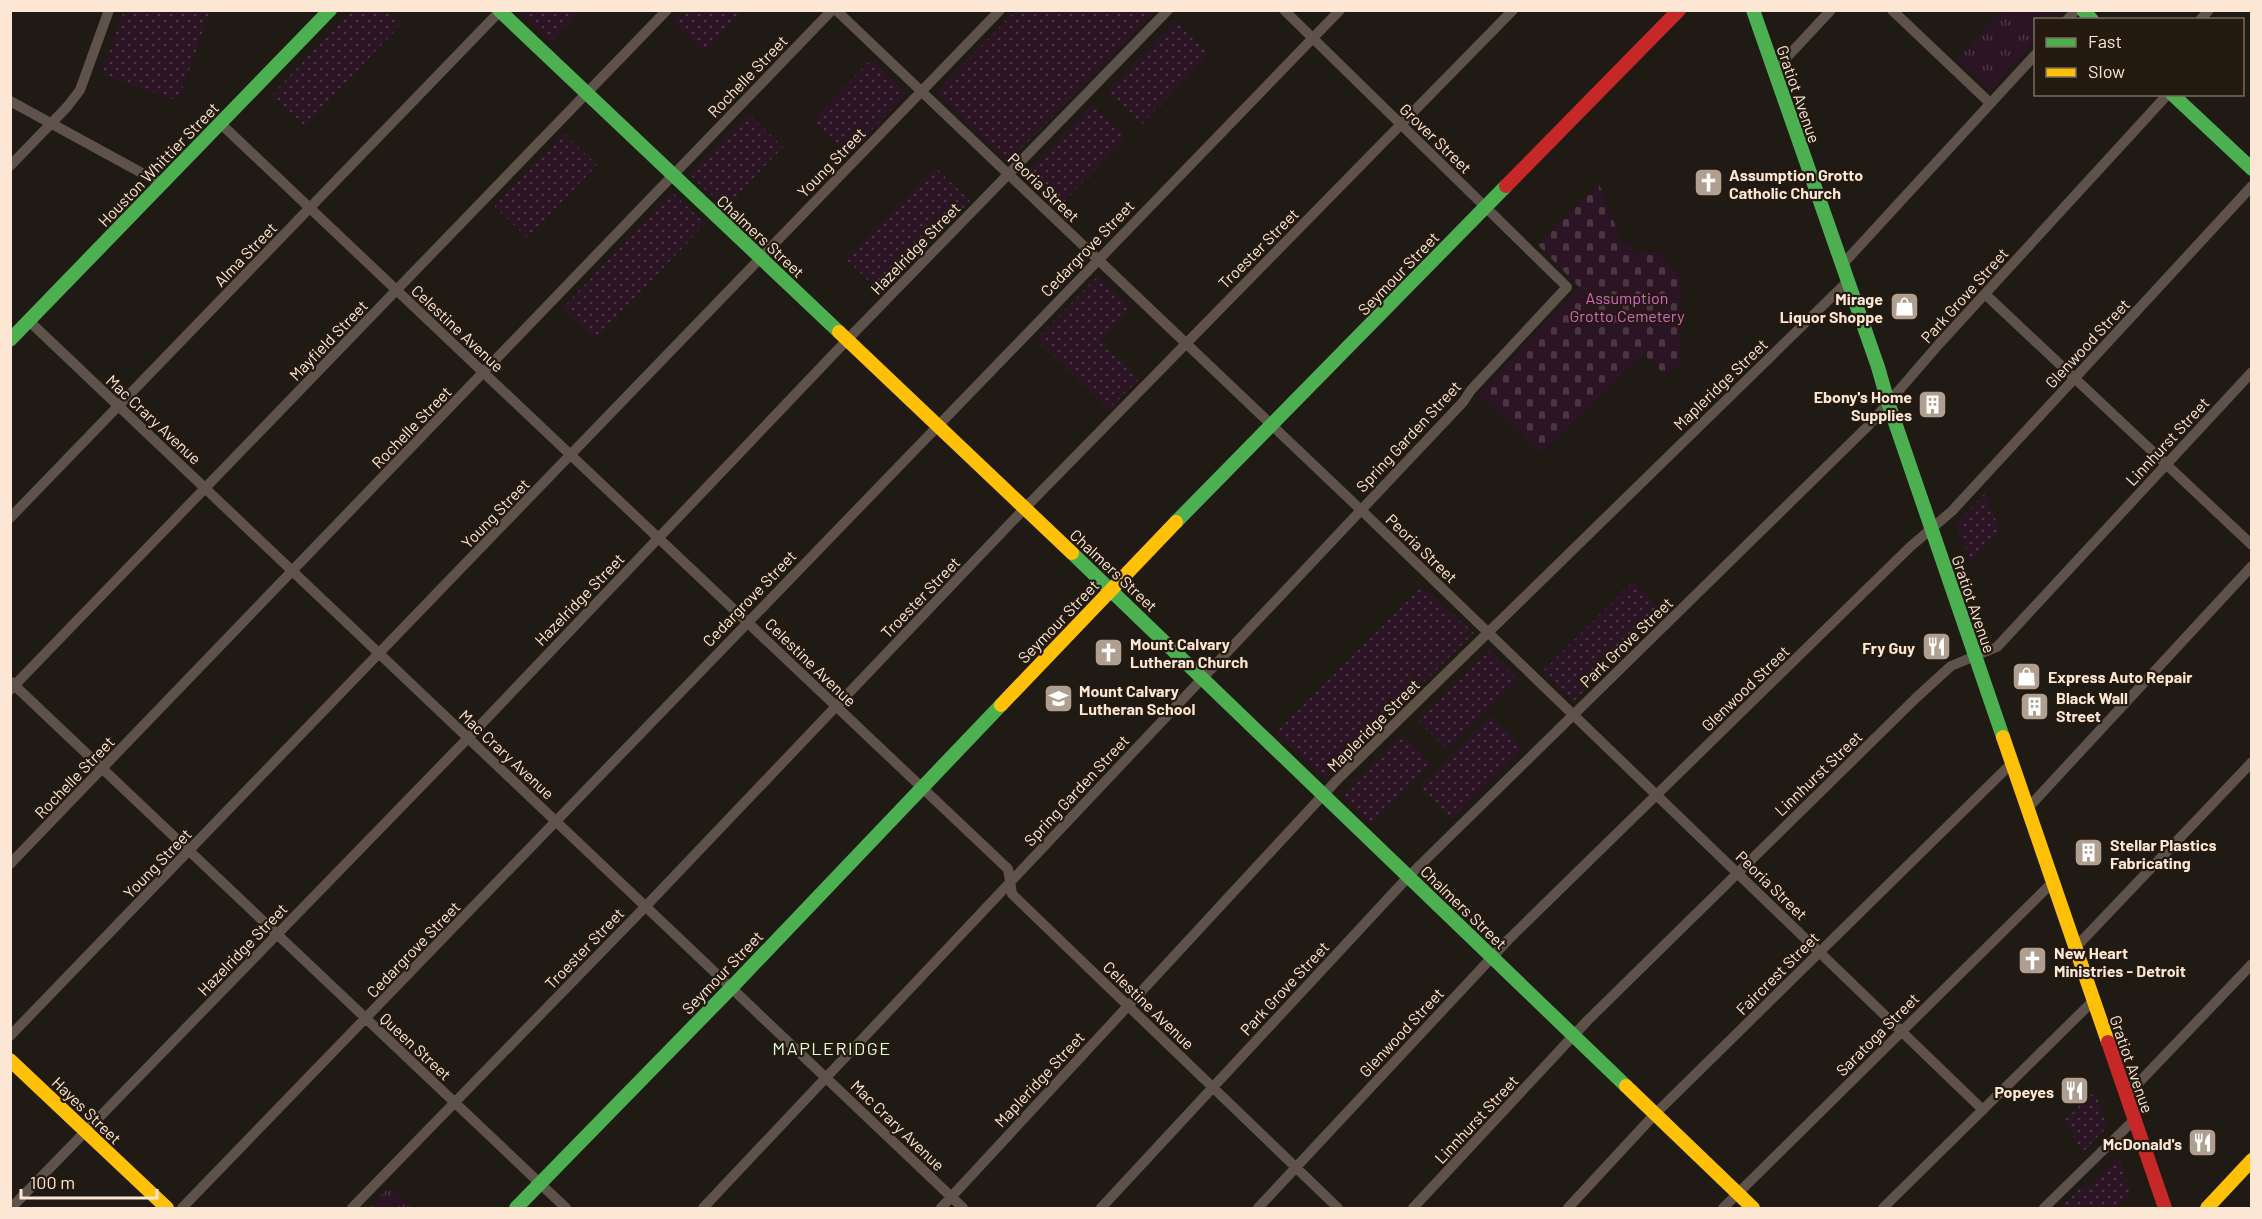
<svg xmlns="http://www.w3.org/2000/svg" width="2262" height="1219" font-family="Barlow,sans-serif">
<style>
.grass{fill:url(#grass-dots)}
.cemetery{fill:url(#cemetery-stones)}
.park{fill:url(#park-tufts)}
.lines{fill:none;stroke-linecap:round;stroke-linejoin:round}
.street{stroke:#5f524a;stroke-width:10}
.fast{stroke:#4caf50;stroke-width:14}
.slow{stroke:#ffc107;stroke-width:14}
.jam{stroke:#c62828;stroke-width:14}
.labels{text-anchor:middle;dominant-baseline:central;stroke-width:4.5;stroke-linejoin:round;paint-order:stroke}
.street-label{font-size:16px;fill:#fce7d5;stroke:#241a10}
.poi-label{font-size:16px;font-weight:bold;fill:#fce7d5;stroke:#241a10;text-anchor:start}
.park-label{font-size:16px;fill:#d865cd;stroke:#241a10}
.neighbourhood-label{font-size:18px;letter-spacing:1.5px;fill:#e2fcd7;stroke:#241a10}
</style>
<defs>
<pattern id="grass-dots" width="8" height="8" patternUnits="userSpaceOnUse" patternTransform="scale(1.5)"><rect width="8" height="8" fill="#2b1423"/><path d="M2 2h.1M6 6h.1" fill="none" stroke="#4b3642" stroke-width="1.8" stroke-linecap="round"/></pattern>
<pattern id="cemetery-stones" width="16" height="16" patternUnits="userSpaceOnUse" patternTransform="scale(1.5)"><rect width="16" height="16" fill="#2b1423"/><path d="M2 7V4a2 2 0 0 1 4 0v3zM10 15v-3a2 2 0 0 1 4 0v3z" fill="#4b3642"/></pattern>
<pattern id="park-tufts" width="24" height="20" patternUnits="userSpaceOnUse" patternTransform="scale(1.5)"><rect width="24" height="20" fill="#2b1423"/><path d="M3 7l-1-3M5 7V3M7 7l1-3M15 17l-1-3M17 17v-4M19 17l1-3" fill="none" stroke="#4b3642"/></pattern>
</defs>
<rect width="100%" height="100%" fill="#1f1a14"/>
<path class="grass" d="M1016,10L1156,11L1008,162L936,92Z
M124,11H210L178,101L101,74Z
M351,11H387L401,24L305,126L272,95Z
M518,11H581L551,42Z
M682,11V10L743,11L704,52L672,22Z
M1175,21L1209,54L1142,124L1108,91Z
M871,59L907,93L849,154L813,120Z
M1092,105L1126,138L1058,208L1024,175Z
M748,113L783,147L725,208L689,174Z
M564,133L597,165L527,238L494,206Z
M936,168L970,201L880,292L846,259Z
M672,192L705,224L595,340L562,309Z
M1098,276L1131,308L1100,341L1139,379L1108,410L1036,339Z
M1985,493L2000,531L1970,562L1957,523Z
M1633,582L1663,612L1573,702L1543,671Z
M1422,586L1474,633L1325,778L1276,732Z
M1489,650L1518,679L1447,750L1418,721Z
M1491,715L1523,748L1452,819L1420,787Z
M1402,735L1431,764L1371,824L1342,795Z
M2095,1091L2107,1127L2082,1153L2065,1120Z
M2116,1160H2120L2131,1194L2115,1208H2059L2080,1188L2090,1186Z"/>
<path class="cemetery" d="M1599,184L1622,243L1628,242L1637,255L1646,250L1648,253L1658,250L1682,279L1680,362L1665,375L1644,354L1540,453L1479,394L1579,287L1538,245Z"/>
<path class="park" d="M2001,11H2063L2055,19L2036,20L2035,41L1990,91L1957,59Z
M390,1186L413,1208H369Z"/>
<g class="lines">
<path class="street" d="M836,10L1361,510L1983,1110
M1892,10L1990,103
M2067,20L2076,10
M2200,20L2209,10
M1774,71L1831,10
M10,101L162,184
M220,123L1008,869L1012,894L1338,1208
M10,166L67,107L80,90L109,10
M1841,266L2036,54
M1985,294L2252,545
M29,321L963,1208
M10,518L501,10
M11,682L566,1208
M10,690L667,10
M2027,809L2252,566
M10,864L832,10
M2075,948L2252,762
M10,1036C341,695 668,350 1000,10
M2126,1096L2252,964
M11,1208L468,738L847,340L1168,10
M182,1208C569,810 951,407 1340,10
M352,1208L646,906L1025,508L1513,10
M703,1208L1463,402L1471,390L1567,287L1284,10
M941,1208L1336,781L1847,282
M1101,1208L1409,876L1868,426L1939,344L2168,94
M1258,1208L1509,939L1910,547L1952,511L2252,186
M1413,1208L1588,1020L1917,697L1951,666L1997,647L2252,372
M1568,1208L1655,1114L2012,763
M1723,1208L2053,882
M1883,1208L2093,1001
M2044,1208L2134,1120"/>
<path class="fast" d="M499,10L839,332
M1753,10L1878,367L1888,402L2003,737
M2083,10L2092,20
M2172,94L2252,169
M10,340L330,10
M1176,522L1506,186
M1072,553L1626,1086
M516,1208L732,987L1001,705"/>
<path class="slow" d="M839,332L1072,553
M1001,705L1176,522
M2003,737L2108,1042
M10,1060L167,1208
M1626,1086L1753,1208
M2207,1208L2252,1160"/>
<path class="jam" d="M1506,186L1679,10
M2108,1042L2165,1208"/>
</g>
<defs>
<symbol id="church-square" viewBox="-11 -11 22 22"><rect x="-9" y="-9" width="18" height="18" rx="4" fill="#af9f91" stroke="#241a10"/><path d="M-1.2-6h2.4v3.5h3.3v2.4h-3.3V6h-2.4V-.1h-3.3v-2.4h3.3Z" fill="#fff"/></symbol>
<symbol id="shop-square" viewBox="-11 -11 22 22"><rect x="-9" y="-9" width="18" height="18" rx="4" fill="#af9f91" stroke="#241a10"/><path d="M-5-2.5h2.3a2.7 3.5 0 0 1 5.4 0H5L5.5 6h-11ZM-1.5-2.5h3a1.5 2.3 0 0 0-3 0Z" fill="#fff"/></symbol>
<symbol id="building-square" viewBox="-11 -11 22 22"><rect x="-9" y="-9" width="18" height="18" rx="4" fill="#af9f91" stroke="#241a10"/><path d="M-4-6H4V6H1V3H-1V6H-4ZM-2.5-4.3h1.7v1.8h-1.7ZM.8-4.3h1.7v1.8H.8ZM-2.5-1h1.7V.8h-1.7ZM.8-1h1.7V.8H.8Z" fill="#fff"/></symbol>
<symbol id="restaurant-square" viewBox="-11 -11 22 22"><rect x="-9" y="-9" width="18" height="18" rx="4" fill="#af9f91" stroke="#241a10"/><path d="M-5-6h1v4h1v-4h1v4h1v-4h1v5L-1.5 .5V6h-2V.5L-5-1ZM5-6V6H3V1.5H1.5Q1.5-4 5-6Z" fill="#fff"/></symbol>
<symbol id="school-square" viewBox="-11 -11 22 22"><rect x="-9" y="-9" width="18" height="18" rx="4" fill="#af9f91" stroke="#241a10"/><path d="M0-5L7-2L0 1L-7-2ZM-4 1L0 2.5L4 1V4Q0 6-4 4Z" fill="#fff"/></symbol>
</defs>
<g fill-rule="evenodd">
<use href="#church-square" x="1692" y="166" width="33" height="33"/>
<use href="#shop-square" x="1888" y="290" width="33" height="33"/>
<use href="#building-square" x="1916" y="388" width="33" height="33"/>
<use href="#restaurant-square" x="1920" y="630" width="33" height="33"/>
<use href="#church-square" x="1092" y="636" width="33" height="33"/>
<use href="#shop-square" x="2010" y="660" width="33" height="33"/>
<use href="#school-square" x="1042" y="682" width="33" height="33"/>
<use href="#building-square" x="2018" y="690" width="33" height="33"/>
<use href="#building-square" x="2072" y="836" width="33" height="33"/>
<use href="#church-square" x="2016" y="944" width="33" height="33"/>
<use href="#restaurant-square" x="2058" y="1074" width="33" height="33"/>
<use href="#restaurant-square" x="2186" y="1126" width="33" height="33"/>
</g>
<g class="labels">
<g class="street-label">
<text transform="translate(747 76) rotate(-46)">Rochelle Street</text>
<text transform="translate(1799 94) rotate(71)">Gratiot Avenue</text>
<text transform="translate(1436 138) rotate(44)">Grover Street</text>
<text transform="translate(831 162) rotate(-46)">Young Street</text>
<text transform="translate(158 164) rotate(-46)">Houston Whittier Street</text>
<text transform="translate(1044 187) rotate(44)">Peoria Street</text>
<text transform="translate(761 236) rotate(43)">Chalmers Street</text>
<text transform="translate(915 248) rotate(-46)">Hazelridge Street</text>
<text transform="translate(1087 248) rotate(-46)">Cedargrove Street</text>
<text transform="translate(1258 248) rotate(-45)">Troester Street</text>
<text transform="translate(245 254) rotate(-46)">Alma Street</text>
<text transform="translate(1398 273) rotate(-46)">Seymour Street</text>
<text transform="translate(1964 295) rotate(-48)">Park Grove Street</text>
<text transform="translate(458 328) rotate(43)">Celestine Avenue</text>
<text transform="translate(328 340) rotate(-46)">Mayfield Street</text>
<text transform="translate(2087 343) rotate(-47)">Glenwood Street</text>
<text transform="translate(1720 384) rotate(-44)">Mapleridge Street</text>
<text transform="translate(154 419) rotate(43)">Mac Crary Avenue</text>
<text transform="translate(411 427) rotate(-46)">Rochelle Street</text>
<text transform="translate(1408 436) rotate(-47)">Spring Garden Street</text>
<text transform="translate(2167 441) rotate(-47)">Linnhurst Street</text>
<text transform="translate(495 513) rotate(-46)">Young Street</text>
<text transform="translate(1422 548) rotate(44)">Peoria Street</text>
<text transform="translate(1114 570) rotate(43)">Chalmers Street</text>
<text transform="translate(920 597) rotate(-46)">Troester Street</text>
<text transform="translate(749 598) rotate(-46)">Cedargrove Street</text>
<text transform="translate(579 599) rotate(-46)">Hazelridge Street</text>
<text transform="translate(1974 604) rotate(71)">Gratiot Avenue</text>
<text transform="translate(1058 621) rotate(-46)">Seymour Street</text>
<text transform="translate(1626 642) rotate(-44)">Park Grove Street</text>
<text transform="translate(811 662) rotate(44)">Celestine Avenue</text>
<text transform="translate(1745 688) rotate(-44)">Glenwood Street</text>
<text transform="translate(1373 725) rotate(-45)">Mapleridge Street</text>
<text transform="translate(507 754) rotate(43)">Mac Crary Avenue</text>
<text transform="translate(1818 773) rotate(-44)">Linnhurst Street</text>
<text transform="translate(74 777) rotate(-46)">Rochelle Street</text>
<text transform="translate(1076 790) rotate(-47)">Spring Garden Street</text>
<text transform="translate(157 863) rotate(-46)">Young Street</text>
<text transform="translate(1772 885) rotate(44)">Peoria Street</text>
<text transform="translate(1464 907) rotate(44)">Chalmers Street</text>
<text transform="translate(584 948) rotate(-46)">Troester Street</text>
<text transform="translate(242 949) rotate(-46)">Hazelridge Street</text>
<text transform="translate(413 949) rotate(-46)">Cedargrove Street</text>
<text transform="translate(722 972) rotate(-46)">Seymour Street</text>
<text transform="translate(1777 973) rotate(-45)">Faircrest Street</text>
<text transform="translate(1284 988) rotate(-47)">Park Grove Street</text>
<text transform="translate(1149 1005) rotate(44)">Celestine Avenue</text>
<text transform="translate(1401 1032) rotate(-47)">Glenwood Street</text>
<text transform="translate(1877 1034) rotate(-45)">Saratoga Street</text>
<text transform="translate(416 1046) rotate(43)">Queen Street</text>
<text transform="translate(2132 1064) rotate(71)">Gratiot Avenue</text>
<text transform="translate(1039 1079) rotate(-47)">Mapleridge Street</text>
<text transform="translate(87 1110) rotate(44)">Hayes Street</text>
<text transform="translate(1476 1119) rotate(-47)">Linnhurst Street</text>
<text transform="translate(898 1125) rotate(44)">Mac Crary Avenue</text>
</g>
<g class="poi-label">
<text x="1729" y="174">Assumption Grotto<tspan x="1729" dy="18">Catholic Church</tspan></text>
<text x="1883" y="298" text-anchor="end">Mirage<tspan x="1883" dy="18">Liquor Shoppe</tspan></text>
<text x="1912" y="396" text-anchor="end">Ebony's Home<tspan x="1912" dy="18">Supplies</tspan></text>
<text x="1130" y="643">Mount Calvary<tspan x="1130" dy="18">Lutheran Church</tspan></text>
<text x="1915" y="647" text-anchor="end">Fry Guy</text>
<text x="2048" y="676">Express Auto Repair</text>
<text x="1079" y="690">Mount Calvary<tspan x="1079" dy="18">Lutheran School</tspan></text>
<text x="2056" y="697">Black Wall<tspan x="2056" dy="18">Street</tspan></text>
<text x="2110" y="844">Stellar Plastics<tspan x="2110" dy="18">Fabricating</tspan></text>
<text x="2054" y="952">New Heart<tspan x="2054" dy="18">Ministries - Detroit</tspan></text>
<text x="2054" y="1091" text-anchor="end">Popeyes</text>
<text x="2182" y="1143" text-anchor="end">McDonald's</text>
</g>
<g class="park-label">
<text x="1627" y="297">Assumption<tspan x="1627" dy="18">Grotto Cemetery</tspan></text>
</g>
<g class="neighbourhood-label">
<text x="832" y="1048">MAPLERIDGE</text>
</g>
</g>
<rect width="2262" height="1219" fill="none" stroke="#fce7d5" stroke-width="24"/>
<rect x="2034" y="18" width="210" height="78" fill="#241a10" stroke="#7a6c5f" stroke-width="1.5"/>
<rect x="2046" y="38" width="30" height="9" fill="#4caf50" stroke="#7a6c5f" stroke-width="1.5"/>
<text x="2088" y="48" font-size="18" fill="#fce7d5">Fast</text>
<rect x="2046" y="68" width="30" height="9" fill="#ffc107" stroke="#7a6c5f" stroke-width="1.5"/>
<text x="2088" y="78" font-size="18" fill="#fce7d5">Slow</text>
<path d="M21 1189v9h136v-9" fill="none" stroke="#fce7d5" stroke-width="3"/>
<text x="30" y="1189" font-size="18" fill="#fce7d5" stroke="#241a10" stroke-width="4.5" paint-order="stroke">100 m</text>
</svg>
